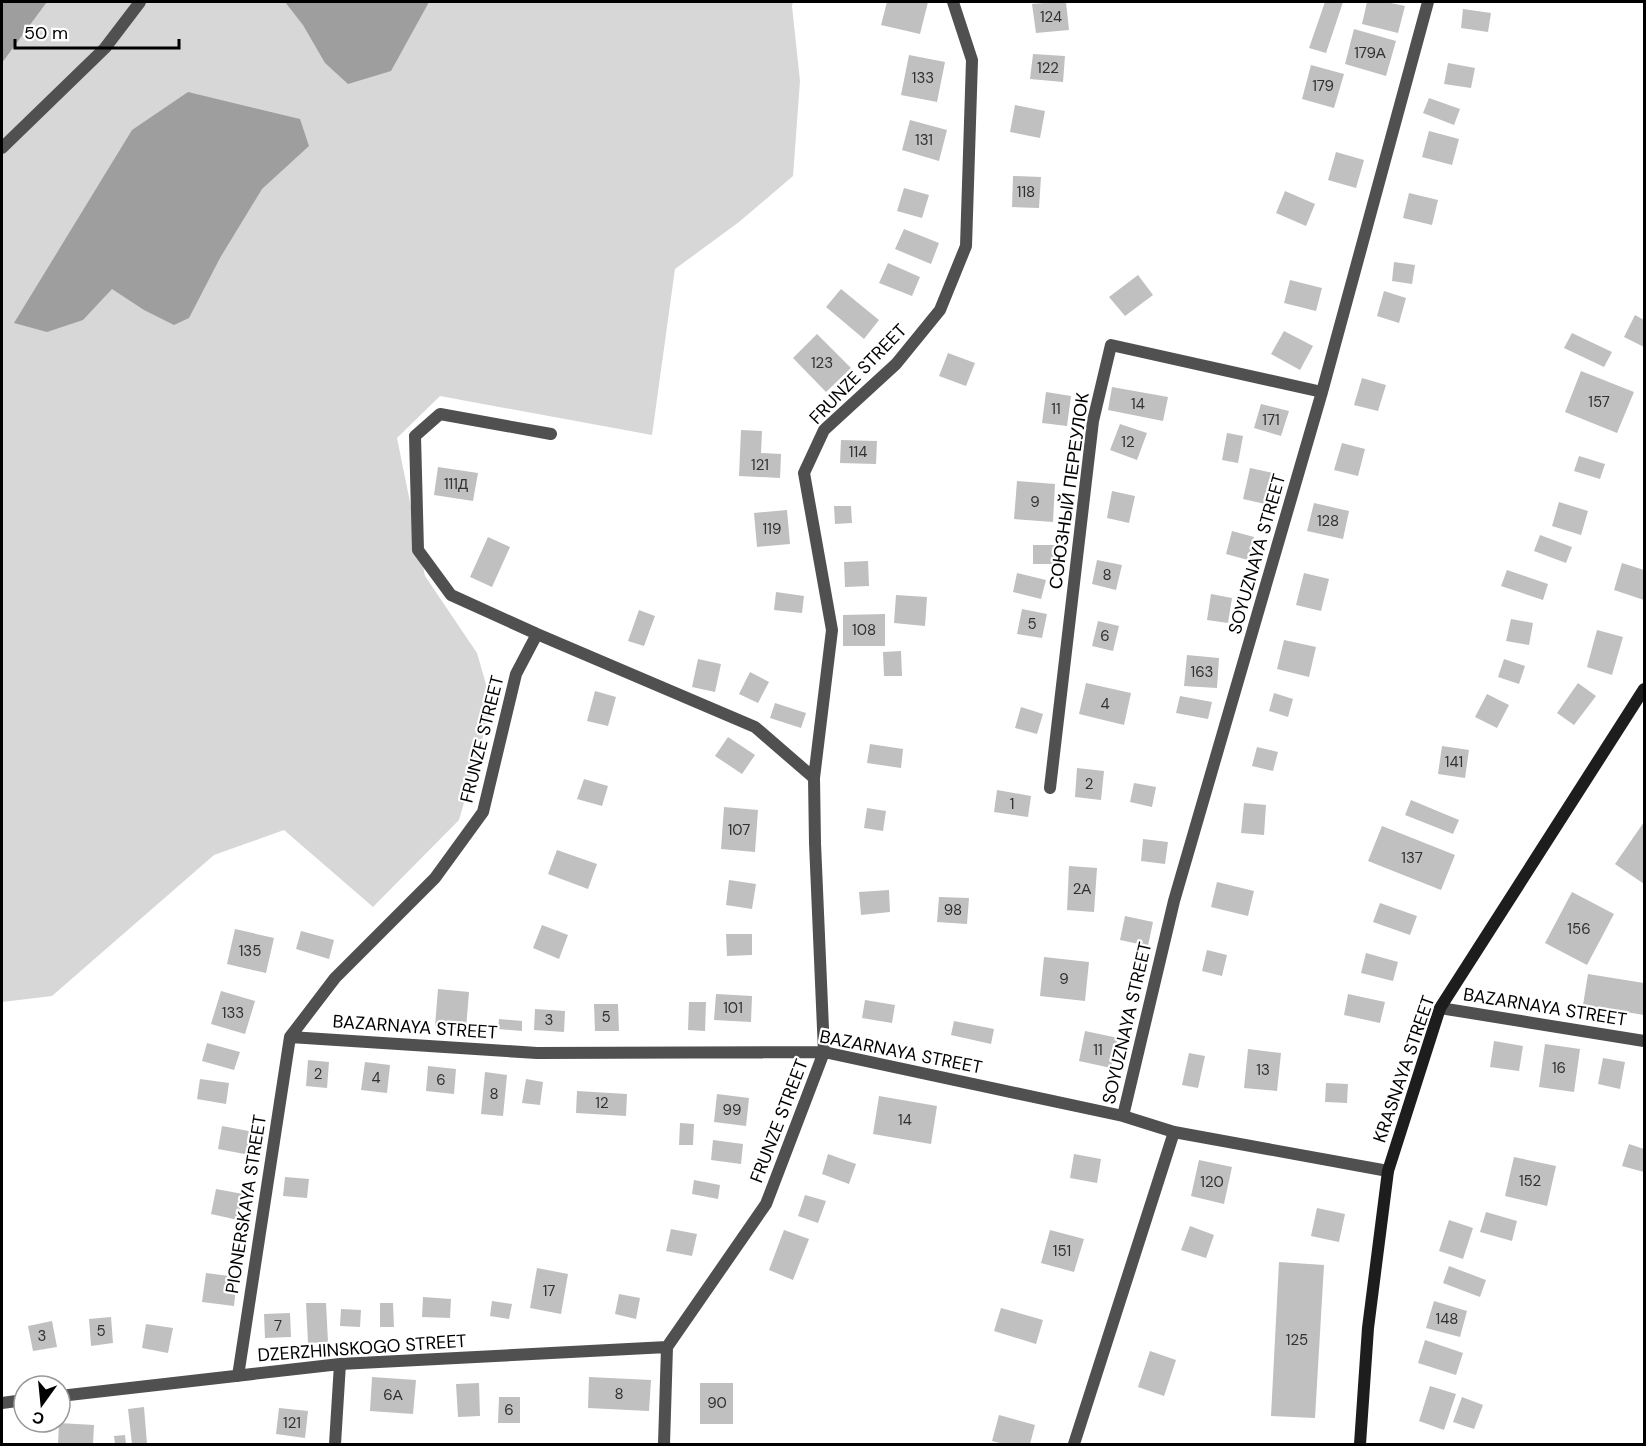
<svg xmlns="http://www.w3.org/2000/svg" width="1646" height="1446" font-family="'DM Sans',sans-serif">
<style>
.green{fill:#d7d7d7}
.water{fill:#9e9e9e}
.building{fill:#c0c0c0}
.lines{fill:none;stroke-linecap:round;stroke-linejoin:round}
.street{stroke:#505050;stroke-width:12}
.secondary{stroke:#1d1d1d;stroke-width:12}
.labels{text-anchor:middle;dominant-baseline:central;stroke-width:4.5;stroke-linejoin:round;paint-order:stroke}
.number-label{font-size:15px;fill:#303030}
.street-label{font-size:18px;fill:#000;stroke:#fff}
</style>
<rect width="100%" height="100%" fill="#fff"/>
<path class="green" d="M47,2H793L792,6L800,81L793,176L739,222L675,269L652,435L440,396L397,438L425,576L477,653L492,705L459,820L373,907L284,830L214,855L52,996L2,1002V63Z"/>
<path class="water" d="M2,2H47L2,63Z
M285,2H429L391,71L348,84L325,63L303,25Z
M188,92L300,119L309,146L262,189L220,258L189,318L174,325L144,310L112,289L83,320L47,332L14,323L132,130Z"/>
<path class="building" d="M887,2H928L920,34L881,25Z
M1056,2H1066L1069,30L1036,33L1032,4Z
M1325,2H1343L1326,53L1309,48Z
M1367,2H1386L1405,6L1398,33L1362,24Z
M1463,9L1491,13L1488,32L1461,28Z
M1354,29L1396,41L1386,76L1345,64Z
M1033,54L1065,56L1063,82L1030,79Z
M909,55L945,62L937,102L901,95Z
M1448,63L1475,68L1471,88L1444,84Z
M1311,65L1344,74L1334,108L1302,99Z
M1429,98L1460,109L1454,125L1423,113Z
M1015,105L1045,111L1040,138L1010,132Z
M910,120L947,130L939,161L902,150Z
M1429,131L1459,139L1452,165L1422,157Z
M1336,152L1364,160L1356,188L1328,180Z
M1013,176L1041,177L1039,208L1012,207Z
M904,188L929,195L922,218L897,211Z
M1285,191L1315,204L1306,226L1276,213Z
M1409,193L1438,200L1432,225L1403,218Z
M904,229L939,243L931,264L895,249Z
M1394,262L1415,265L1412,284L1392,281Z
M888,263L920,277L912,296L879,283Z
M1138,275L1153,295L1125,316L1109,297Z
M1290,280L1322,288L1316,311L1284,303Z
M841,289L879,320L864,339L826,307Z
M1384,291L1406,298L1399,323L1377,316Z
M1635,315L1644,320V347L1624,337Z
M1284,331L1313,346L1300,370L1271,354Z
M1572,333L1612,352L1604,367L1564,348Z
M817,334L851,368L826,392L793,358Z
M948,353L975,363L966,386L939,376Z
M1581,371L1634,392L1617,433L1565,412Z
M1362,378L1386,385L1378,411L1354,405Z
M1112,387L1168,397L1163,421L1108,410Z
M1046,392L1071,396L1067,426L1042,423Z
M1261,404L1289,411L1281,436L1254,428Z
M1120,424L1147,433L1137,460L1110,450Z
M741,430L762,431L761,453L781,454L780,478L739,476Z
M1227,433L1243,436L1238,463L1222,460Z
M841,440L877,441L876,464L840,463Z
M1342,443L1365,449L1358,476L1334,470Z
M1579,456L1605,464L1600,479L1574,471Z
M438,467L478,473L473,501L434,495Z
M1250,468L1273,473L1265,504L1243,499Z
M1017,481L1055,484L1053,522L1014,519Z
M1112,491L1135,496L1129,523L1107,518Z
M1559,502L1588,511L1581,535L1552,526Z
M1314,503L1349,511L1343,539L1307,531Z
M834,506H851L852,523L835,524Z
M787,510L790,544L757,547L754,513Z
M1232,531L1254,537L1248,560L1226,554Z
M1540,535L1572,547L1566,563L1534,551Z
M488,537L510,547L492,587L470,577Z
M1033,545H1057L1058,564H1033Z
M1097,560L1122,565L1116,590L1092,584Z
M868,561L869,586L845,587L844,562Z
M1622,563L1644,570V600L1614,590Z
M1507,570L1548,584L1543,600L1501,586Z
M1017,573L1046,580L1041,599L1013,592Z
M1304,573L1329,579L1321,611L1296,605Z
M776,592L804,596L802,613L774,610Z
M1211,594L1232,598L1228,623L1207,620Z
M896,595L927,597L925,626L894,623Z
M1022,609L1047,614L1042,638L1017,634Z
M639,610L655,616L644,646L628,641Z
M885,614V646H843V615Z
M1511,619L1533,623L1529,645L1506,641Z
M1098,621L1119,626L1113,651L1092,646Z
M1597,630L1623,637L1612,675L1587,667Z
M1284,640L1316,647L1309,677L1277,669Z
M901,651L902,676H884L883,652Z
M1187,655L1219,658L1217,688L1184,686Z
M698,659L721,664L715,692L692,687Z
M1504,659L1525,666L1519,684L1498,677Z
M750,672L769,682L758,703L739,694Z
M1086,683L1131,693L1124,725L1079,714Z
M1578,683L1596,696L1574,725L1557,713Z
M595,691L616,697L608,726L587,721Z
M1274,693L1293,699L1288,717L1269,711Z
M1487,694L1509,705L1497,728L1475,717Z
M1180,696L1212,702L1208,719L1176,713Z
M775,703L806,713L801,728L770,718Z
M1021,707L1043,714L1037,734L1015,728Z
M728,737L755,755L742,774L715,756Z
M870,744L903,749L901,768L867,763Z
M1442,746L1469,750L1465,778L1438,774Z
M1257,747L1278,752L1273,771L1252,766Z
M1077,768L1104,771L1101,800L1075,797Z
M584,779L608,786L602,806L577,799Z
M1134,783L1156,787L1152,807L1130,802Z
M997,790L1031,796L1028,817L994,812Z
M1411,800L1459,820L1453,834L1405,815Z
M1244,803L1266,805L1264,835L1241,833Z
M724,807L758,810L755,852L721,849Z
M867,808L886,811L883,831L864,828Z
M1644,822V884L1615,864Z
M1382,826L1455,855L1441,890L1368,861Z
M1143,839L1168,842L1165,864L1141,861Z
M557,850L597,864L588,889L548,874Z
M1069,866L1097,868L1094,912L1067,910Z
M729,880L756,884L752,909L726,905Z
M1217,882L1254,891L1248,916L1211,907Z
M889,890L890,912L861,915L859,892Z
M1572,892L1614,914L1587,965L1545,943Z
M939,897L969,898L967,924L937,922Z
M1380,903L1417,916L1410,935L1373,922Z
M1125,916L1153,922L1148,946L1120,940Z
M542,925L568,935L559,959L533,948Z
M235,929L274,938L266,973L227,964Z
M301,931L334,940L329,959L296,949Z
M726,934H752V955L727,956Z
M1207,950L1227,955L1222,976L1202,971Z
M1366,953L1398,962L1393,981L1361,973Z
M1044,957L1089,962L1085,1001L1040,996Z
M1588,974L1644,983V1015L1583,1005Z
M438,989L469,992L466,1029L435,1026Z
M221,991L255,1001L245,1034L211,1024Z
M716,994L752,996L751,1022L714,1020Z
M1348,994L1385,1002L1380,1023L1344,1015Z
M865,1000L895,1005L892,1023L862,1018Z
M689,1002H706L705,1031L688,1030Z
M594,1004H618L619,1031H595Z
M535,1009L565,1011L564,1032L534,1030Z
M499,1019L522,1021V1031L498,1029Z
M954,1021L994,1029L991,1044L951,1035Z
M1085,1031L1118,1038L1111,1068L1079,1061Z
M1494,1041L1523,1046L1519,1071L1490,1067Z
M207,1043L240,1052L234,1070L202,1061Z
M1545,1044L1580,1049L1574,1092L1539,1087Z
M1248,1049L1281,1053L1277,1091L1244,1088Z
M1189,1053L1205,1056L1198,1088L1182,1085Z
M1603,1058L1625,1062L1620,1089L1598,1084Z
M308,1060L329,1062L327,1088L306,1086Z
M365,1062L390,1065L387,1093L361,1090Z
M428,1066L456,1069L454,1094L426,1091Z
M485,1072L507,1075L503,1116L481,1114Z
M200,1079L229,1083L226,1104L197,1099Z
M526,1079L543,1082L540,1105L522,1103Z
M1326,1083L1348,1084L1347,1103L1325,1102Z
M577,1091L627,1094L626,1116L576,1113Z
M717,1094L749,1098L746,1126L714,1122Z
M879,1096L937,1106L931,1144L873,1134Z
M680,1123L694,1124L693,1145H679Z
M222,1126L254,1132L250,1155L218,1149Z
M713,1140L743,1144L741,1164L711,1160Z
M1629,1144L1644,1149V1172L1622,1166Z
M828,1154L856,1164L849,1184L822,1174Z
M1074,1154L1101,1159L1097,1183L1070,1178Z
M1514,1157L1556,1166L1547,1206L1505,1196Z
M1199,1160L1232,1167L1224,1204L1191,1196Z
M285,1177L309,1179L307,1198L283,1196Z
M694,1180L720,1185L718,1199L692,1194Z
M216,1189L243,1194L238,1220L211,1214Z
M805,1195L826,1201L818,1223L798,1216Z
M1317,1208L1345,1214L1339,1242L1311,1236Z
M1486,1212L1517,1221L1512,1241L1480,1232Z
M1449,1220L1473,1228L1463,1259L1439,1251Z
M1190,1226L1214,1235L1206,1258L1181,1250Z
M671,1229L697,1234L692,1256L666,1251Z
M784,1230L809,1239L793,1280L769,1270Z
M1050,1230L1084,1239L1074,1272L1041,1263Z
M1279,1262L1324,1265L1315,1418L1271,1416Z
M1449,1266L1486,1280L1480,1297L1443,1283Z
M537,1268L568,1274L561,1314L530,1308Z
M206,1273L237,1277L234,1306L202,1302Z
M619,1294L640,1298L636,1319L615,1314Z
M423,1297L451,1299L450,1318L422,1317Z
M492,1301L512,1304L509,1319L490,1316Z
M1434,1301L1467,1311L1460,1337L1426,1328Z
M306,1303H326L328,1342L308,1343Z
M380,1303H393L394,1327H380Z
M1001,1308L1043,1320L1036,1344L994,1331Z
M341,1309L361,1310L360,1327L340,1326Z
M290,1313L291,1337L265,1338L264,1314Z
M111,1317L113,1343L91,1346L89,1319Z
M52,1321L57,1347L33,1351L28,1326Z
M146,1324L173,1328L168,1353L142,1348Z
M1425,1340L1463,1353L1456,1375L1418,1363Z
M1150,1351L1176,1360L1164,1396L1138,1387Z
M372,1377L416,1380L413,1414L370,1411Z
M589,1377L651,1380L649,1411L588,1408Z
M479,1383L480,1416L458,1417L456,1384Z
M700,1383H733V1424H700Z
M1430,1386L1456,1394L1444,1430L1419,1421Z
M499,1397H520V1423H498Z
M1462,1397L1483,1405L1474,1429L1453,1422Z
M144,1407L147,1444H132L128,1409Z
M279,1408L308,1411L305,1438L276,1434Z
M999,1415L1035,1425L1030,1444H1004L992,1441Z
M59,1423L94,1425L93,1444H58Z
M125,1435L126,1444H115L114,1436Z"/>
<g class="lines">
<path class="street" d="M2,148L105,48L140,2
M551,434L440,414L415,436L418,550L451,595L537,634L755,727L814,778
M1050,788L1093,421L1111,345L1322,392
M1440,1008L1644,1041
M290,1037L537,1053L824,1052L1123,1116L1174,1132L1388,1171
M1123,1116L1174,901L1322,392L1428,2
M238,1376L290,1037L335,978L435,878L483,812L516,674L537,634
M60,1396L340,1364L667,1347
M2,1403L24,1400
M335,1444L340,1364
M664,1444L667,1347L766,1204L824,1052L815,843L814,778L832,630L804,473L824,430L896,364L940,310L966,246L972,60L953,2
M1074,1444L1174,1132"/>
<path class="secondary" d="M1360,1444L1368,1328L1388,1171L1440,1008L1644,689"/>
</g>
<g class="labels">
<g class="number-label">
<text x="1051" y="17">124</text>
<text x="1370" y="53">179А</text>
<text x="1048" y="68">122</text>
<text x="923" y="78">133</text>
<text x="1323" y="86">179</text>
<text x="924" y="140">131</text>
<text x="1026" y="192">118</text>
<text x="822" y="363">123</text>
<text x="1599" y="402">157</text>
<text x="1138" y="404">14</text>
<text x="1056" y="409">11</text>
<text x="1271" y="420">171</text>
<text x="1128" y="442">12</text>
<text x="858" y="452">114</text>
<text x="760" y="465">121</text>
<text x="456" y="484">111Д</text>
<text x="1035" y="502">9</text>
<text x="1328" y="521">128</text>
<text x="772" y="529">119</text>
<text x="1107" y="575">8</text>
<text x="1032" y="624">5</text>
<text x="864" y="630">108</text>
<text x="1105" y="636">6</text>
<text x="1202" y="672">163</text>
<text x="1105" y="704">4</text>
<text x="1454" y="762">141</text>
<text x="1089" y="784">2</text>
<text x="1012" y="804">1</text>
<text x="739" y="830">107</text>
<text x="1412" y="858">137</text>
<text x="1082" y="889">2А</text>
<text x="953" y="910">98</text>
<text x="1579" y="929">156</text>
<text x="250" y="951">135</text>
<text x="1064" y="979">9</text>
<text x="733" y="1008">101</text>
<text x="233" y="1013">133</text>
<text x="606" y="1017">5</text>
<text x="549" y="1020">3</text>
<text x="1098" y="1050">11</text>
<text x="1559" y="1068">16</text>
<text x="1263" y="1070">13</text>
<text x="318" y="1074">2</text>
<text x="376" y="1078">4</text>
<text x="441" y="1080">6</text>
<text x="494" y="1094">8</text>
<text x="602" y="1103">12</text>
<text x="732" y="1110">99</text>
<text x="905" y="1120">14</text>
<text x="1530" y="1181">152</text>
<text x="1212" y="1182">120</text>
<text x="1062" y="1251">151</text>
<text x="549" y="1291">17</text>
<text x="1447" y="1319">148</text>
<text x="278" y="1326">7</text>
<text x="101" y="1331">5</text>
<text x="42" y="1336">3</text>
<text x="1297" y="1340">125</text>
<text x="619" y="1394">8</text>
<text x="393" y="1395">6А</text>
<text x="717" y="1403">90</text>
<text x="509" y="1410">6</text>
<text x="292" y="1423">121</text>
</g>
<g class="street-label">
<text transform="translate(858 374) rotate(-46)">FRUNZE STREET</text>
<text transform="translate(1069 491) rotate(-82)">СОЮЗНЫЙ ПЕРЕУЛОК</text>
<text transform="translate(1257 554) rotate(-74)">SOYUZNAYA STREET</text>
<text transform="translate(482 739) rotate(-76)">FRUNZE STREET</text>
<text transform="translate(1545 1007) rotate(9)">BAZARNAYA STREET</text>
<text transform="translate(1127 1023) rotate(-77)">SOYUZNAYA STREET</text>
<text transform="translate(415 1027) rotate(4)">BAZARNAYA STREET</text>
<text transform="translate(901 1052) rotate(11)">BAZARNAYA STREET</text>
<text transform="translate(1404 1069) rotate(-71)">KRASNAYA STREET</text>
<text transform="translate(779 1121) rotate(-69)">FRUNZE STREET</text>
<text transform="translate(246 1204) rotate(-81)">PIONERSKAYA STREET</text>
<text transform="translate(362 1348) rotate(-4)">DZERZHINSKOGO STREET</text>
</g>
</g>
<rect width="1646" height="1446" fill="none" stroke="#000000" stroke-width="6"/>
<g transform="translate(42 1404) rotate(195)"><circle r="28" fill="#ffffff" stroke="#999999" stroke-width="1.5"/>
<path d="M0-4.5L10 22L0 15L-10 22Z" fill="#000000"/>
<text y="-9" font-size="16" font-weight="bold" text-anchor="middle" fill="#000000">С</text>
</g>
<path d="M15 39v9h164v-9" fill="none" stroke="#000000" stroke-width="3"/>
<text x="24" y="39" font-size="18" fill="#000000" stroke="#ffffff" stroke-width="4.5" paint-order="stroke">50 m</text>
</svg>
